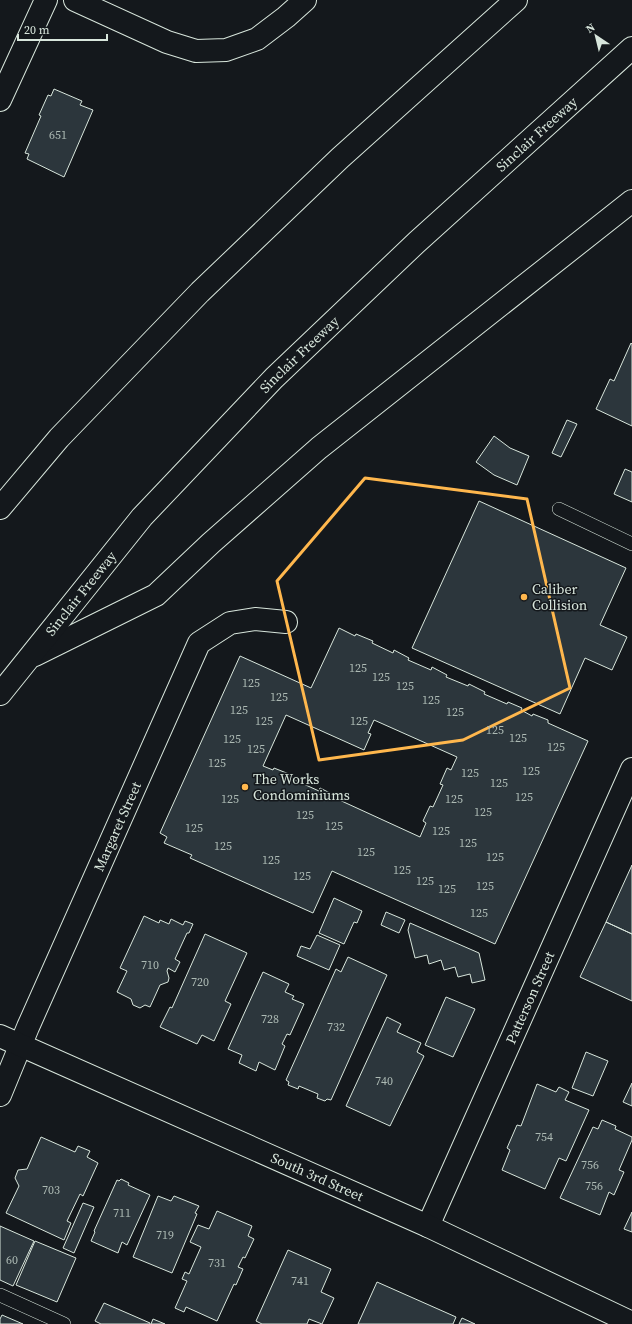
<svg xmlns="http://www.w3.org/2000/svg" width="632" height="1324" font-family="'Source Serif 4',serif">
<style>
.building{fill:#2c363c;stroke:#d8e6dc;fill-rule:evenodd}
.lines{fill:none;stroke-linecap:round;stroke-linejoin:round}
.lane-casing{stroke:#d8e6dc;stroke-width:14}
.street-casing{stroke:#d8e6dc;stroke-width:24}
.secondary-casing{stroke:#d8e6dc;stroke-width:24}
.highway-casing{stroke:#d8e6dc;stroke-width:24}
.lane{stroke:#14181c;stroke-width:13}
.street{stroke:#14181c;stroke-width:22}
.secondary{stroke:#14181c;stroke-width:22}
.highway{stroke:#14181c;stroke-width:22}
.marked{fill:none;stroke:#ffb74d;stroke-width:3;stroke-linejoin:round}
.poi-dot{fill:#ffb74d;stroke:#14181c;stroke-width:1.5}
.labels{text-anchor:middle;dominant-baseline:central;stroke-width:3;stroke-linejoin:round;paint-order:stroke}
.number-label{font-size:12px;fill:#adbab4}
.street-label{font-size:14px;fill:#d8e6dc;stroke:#14181c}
.poi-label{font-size:14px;fill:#d8e6dc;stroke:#14181c;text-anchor:start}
</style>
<rect width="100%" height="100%" fill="#14181c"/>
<path class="building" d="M54,89L82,101L80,105L93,110L64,177L27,159L29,154L25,153L41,116L39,115L48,95L51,96Z
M631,343L632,344V426L596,409L610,379L614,381Z
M567,420L577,424L561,457L552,453Z
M494,436L510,448L529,456L517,485L494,475L476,462Z
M625,469L632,472V502L614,494Z
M479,501L626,568L600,625L627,637L612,670L585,658L560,714L412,648Z
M339,628L355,636L356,634L373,641L372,643L393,653L394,650L409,658L408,660L431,670L432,667L447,675L446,677L468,686L469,684L485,692L484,694L507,704L508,702L522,708L521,710L532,716L533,714L548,720V723L588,741L495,944L332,871L313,913L190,858L192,855L164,843L167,837L160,833L240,656L311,688ZM286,715L364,750L371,734L368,733L374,720L457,757L451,770L447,768L440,784L443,785L433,807L430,806L423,821L426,823L420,837L335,798L336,796L320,788L319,791L288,777L289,774L274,768L273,770L263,766Z
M632,865V934L606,922Z
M334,898L362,911L357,923L354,922L344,944L319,933Z
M386,912L405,920L399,933L381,925Z
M144,916L159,923L160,920L169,924L171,919L183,925L185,921L193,924L189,933H187L175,959L180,962L175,972L168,968L167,971L169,978L168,982L160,985L150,1007L145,1005L140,1008L133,1005L131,999L117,992L127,971L120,968Z
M606,922L632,934V1001L580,977Z
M410,923L479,953L485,980L472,983L470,974L458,977L455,967L444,970L441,960L429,964L427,955L415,958L408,930Z
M205,934L247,953L225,1001L231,1004L214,1041L202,1035L197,1044L160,1027L170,1007L172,1008Z
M317,935L340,945L329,970L297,956L301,946L310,949Z
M348,957L387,975L331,1100L327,1099L325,1101L317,1098L318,1094L299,1086L298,1089L288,1085L289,1082L286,1080L336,969L341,972Z
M263,972L289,984L285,992L294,996L292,999L304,1004L290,1035L287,1034L282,1044L285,1046L275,1070L259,1062L256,1071L239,1063L242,1055L228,1049Z
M446,997L475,1009L453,1057L425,1045Z
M387,1017L401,1024L397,1032L421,1043L417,1052L424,1056L390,1126L346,1106Z
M586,1052L608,1061L593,1096L572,1088Z
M632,1083V1106L623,1102Z
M537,1084L556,1092L559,1087L569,1092L565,1100L589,1110L566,1161L559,1158L545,1189L502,1170L510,1150L507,1148L517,1125L521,1126Z
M602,1120L616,1126L615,1129L632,1137V1140L619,1170L624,1172L614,1195L609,1192L600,1215L560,1198L593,1127L598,1129Z
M41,1137L75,1152L78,1146L90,1151L87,1157L98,1163L83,1196L80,1194L67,1221L71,1223L64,1240L6,1213L19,1186L15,1178L18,1170L27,1169Z
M121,1179L129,1183L128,1185L150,1195L127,1245L122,1242L118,1253L91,1241L95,1232L94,1231L117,1180L119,1181Z
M158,1196L171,1201L174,1196L199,1206L195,1213L197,1214L172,1273L133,1257Z
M83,1203L94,1207L74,1253L63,1248Z
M217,1211L252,1226L248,1236L254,1239L245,1258L243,1257L238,1267L243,1269L236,1285L234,1284L217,1321L186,1307L184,1312L175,1308L187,1281L182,1279L185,1272L189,1274L201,1247L190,1242L198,1225L209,1229Z
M632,1212V1232L624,1229Z
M0,1226L34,1241L13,1286L0,1280Z
M35,1241L76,1258L57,1302L16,1285Z
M288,1250L331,1269L321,1292L334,1298L322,1324L309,1319L307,1324H262L256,1321Z
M377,1282L456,1317L453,1324H358Z
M104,1303L150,1323V1324H101L95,1321Z
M2,1315L23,1324H0V1319Z
M462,1318L475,1324H459Z
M153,1319L165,1324H151Z"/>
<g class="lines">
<defs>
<path id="lane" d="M559,509L632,544
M0,1295L64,1324"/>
<g id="street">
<path d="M75,0L167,42L196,51L226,50L257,39L286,17L305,0"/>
<path d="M0,100L46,0"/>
<path id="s1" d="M0,1095L28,1027L199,643L230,623L255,619L286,622"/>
<path id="s2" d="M428,1226L632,769"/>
</g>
<g id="secondary">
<path id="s3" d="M0,1036L428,1226L632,1323"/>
</g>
<g id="highway">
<path d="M0,508L59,438L200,292L340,158L516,0"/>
<path d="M35,655L156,595L211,543L319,448L632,201"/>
<path id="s4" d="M0,694L142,517L274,378L417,242L632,48"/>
</g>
</defs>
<use href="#lane" class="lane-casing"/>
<use href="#street" class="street-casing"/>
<use href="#secondary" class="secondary-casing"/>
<use href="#highway" class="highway-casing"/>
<use href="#lane" class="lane"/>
<use href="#street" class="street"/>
<use href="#secondary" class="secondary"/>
<use href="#highway" class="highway"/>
</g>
<path class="marked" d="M365,478L527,499L570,688L463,740L319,760L277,581Z"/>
<g class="poi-dot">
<circle cx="524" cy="597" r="4"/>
<circle cx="245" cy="787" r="4"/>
</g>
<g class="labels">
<g class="number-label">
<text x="58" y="135">651</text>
<text x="358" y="668">125</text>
<text x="381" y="677">125</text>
<text x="251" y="683">125</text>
<text x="405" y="686">125</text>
<text x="279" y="697">125</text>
<text x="431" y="700">125</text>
<text x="239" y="710">125</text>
<text x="455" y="712">125</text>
<text x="264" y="721">125</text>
<text x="359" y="721">125</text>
<text x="495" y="730">125</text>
<text x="518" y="738">125</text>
<text x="232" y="739">125</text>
<text x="556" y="747">125</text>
<text x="256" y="749">125</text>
<text x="217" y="763">125</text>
<text x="531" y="771">125</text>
<text x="470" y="773">125</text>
<text x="499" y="783">125</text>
<text x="524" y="797">125</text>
<text x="230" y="799">125</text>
<text x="454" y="799">125</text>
<text x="483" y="812">125</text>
<text x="305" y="815">125</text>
<text x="334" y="826">125</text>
<text x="194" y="828">125</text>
<text x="441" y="831">125</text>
<text x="468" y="843">125</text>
<text x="223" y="846">125</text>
<text x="366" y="852">125</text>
<text x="495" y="857">125</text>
<text x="271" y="860">125</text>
<text x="402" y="870">125</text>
<text x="302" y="876">125</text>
<text x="425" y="881">125</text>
<text x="485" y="886">125</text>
<text x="447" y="889">125</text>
<text x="479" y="913">125</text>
<text x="150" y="965">710</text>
<text x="200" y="982">720</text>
<text x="270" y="1019">728</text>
<text x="336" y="1027">732</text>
<text x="384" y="1081">740</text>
<text x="544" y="1137">754</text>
<text x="590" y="1165">756</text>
<text x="594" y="1186">756</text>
<text x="51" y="1190">703</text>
<text x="122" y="1213">711</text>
<text x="165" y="1235">719</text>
<text x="12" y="1260">60</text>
<text x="217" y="1263">731</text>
<text x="300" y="1281">741</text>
</g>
<g class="street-label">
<text stroke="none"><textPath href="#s4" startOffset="777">Sinclair Freeway</textPath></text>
<text stroke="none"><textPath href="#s4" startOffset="453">Sinclair Freeway</textPath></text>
<text stroke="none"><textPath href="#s4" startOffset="129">Sinclair Freeway</textPath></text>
<text stroke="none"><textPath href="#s1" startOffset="293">Margaret Street</textPath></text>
<text stroke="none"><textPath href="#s2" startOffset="250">Patterson Street</textPath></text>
<text stroke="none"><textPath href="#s3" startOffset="347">South 3rd Street</textPath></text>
</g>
<g class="poi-label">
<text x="532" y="589">Caliber<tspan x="532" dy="16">Collision</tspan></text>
<text x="253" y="779">The Works<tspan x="253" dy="16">Condominiums</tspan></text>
</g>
</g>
<g transform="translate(596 36) rotate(325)" stroke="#14181c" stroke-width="3" paint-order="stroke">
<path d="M0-3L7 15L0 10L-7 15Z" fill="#d8e6dc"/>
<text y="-6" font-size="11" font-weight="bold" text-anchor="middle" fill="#d8e6dc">N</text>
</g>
<path d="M18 34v6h89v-6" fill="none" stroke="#d8e6dc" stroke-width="2"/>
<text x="24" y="34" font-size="12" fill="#d8e6dc" stroke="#14181c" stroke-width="3" paint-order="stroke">20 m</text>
</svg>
